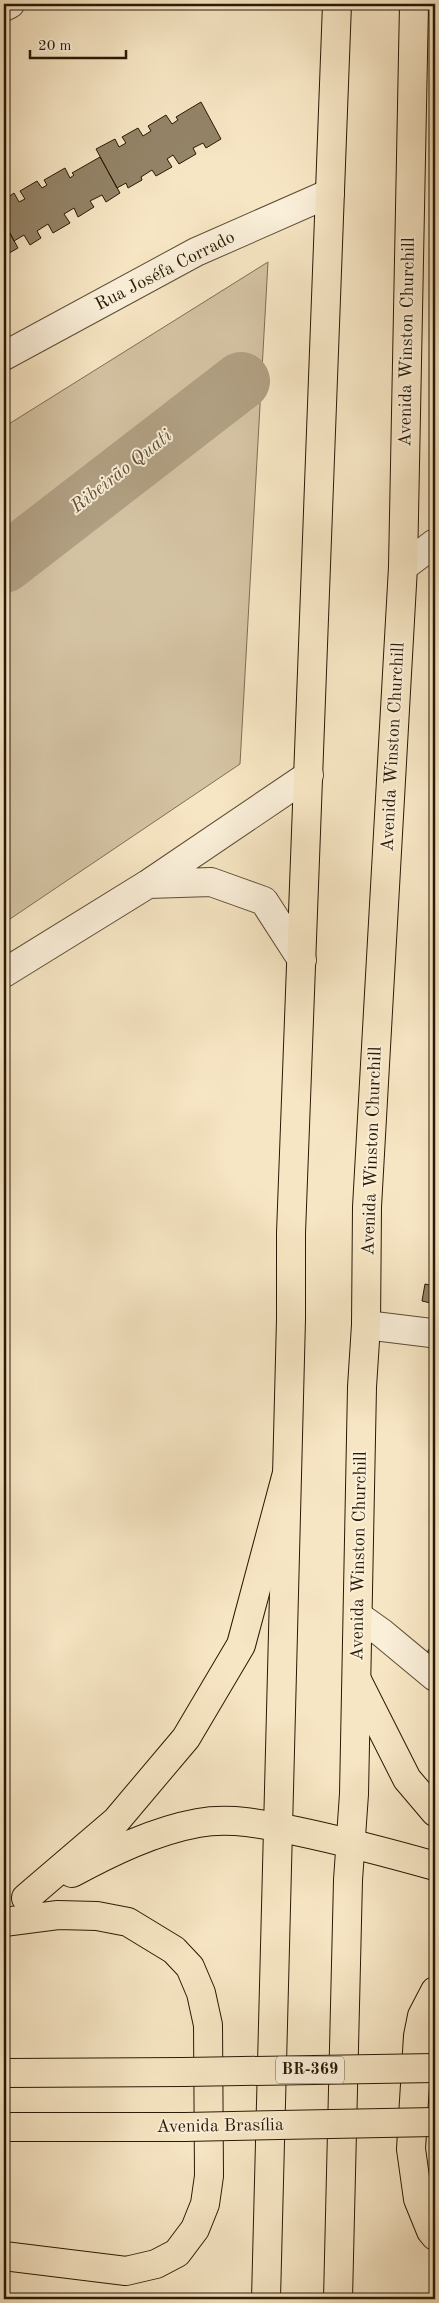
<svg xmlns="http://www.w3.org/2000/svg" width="439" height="2303" font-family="'Old Standard TT',serif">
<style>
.green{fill:#d4c3a3;stroke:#7e6e54}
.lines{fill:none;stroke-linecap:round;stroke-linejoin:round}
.river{stroke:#b1a083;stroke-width:58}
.building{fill:#948468;stroke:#291904}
.minor-casing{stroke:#5c4c34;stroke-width:30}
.major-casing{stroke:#291904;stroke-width:30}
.highway-casing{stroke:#291904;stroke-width:30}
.minor{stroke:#faefd9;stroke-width:28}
.major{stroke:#f7e6c4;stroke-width:28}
.highway{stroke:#f7e6c4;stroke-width:28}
.highway-bridge-casing{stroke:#291904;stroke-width:30;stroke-linecap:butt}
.highway-bridge{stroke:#f7e6c4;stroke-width:28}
.labels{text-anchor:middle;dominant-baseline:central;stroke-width:4;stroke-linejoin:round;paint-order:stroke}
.shield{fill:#faefd9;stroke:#685944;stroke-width:1}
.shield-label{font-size:16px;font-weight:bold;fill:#291904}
.street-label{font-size:18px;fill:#291904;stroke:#faefd9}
.water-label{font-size:19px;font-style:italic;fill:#5f4f37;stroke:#faefd9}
</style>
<rect width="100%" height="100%" fill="#f7e6c4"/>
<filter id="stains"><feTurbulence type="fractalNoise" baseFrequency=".004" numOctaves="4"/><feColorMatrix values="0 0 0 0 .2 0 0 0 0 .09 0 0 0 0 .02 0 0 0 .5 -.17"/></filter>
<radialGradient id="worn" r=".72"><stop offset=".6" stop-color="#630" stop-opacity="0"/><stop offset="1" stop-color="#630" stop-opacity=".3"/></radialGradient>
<path class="green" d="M268,262L240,764L4,923V427Z"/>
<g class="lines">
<path class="river" d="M4,564L241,381"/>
</g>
<path class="building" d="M201,102L221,139L206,148L203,143L193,148L196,154L179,164L173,155L167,159L172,167L156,176L152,170L141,177L142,180L128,188L126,183L117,188L96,149L115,139L119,147L126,143L122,137L138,128L143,136L151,131L148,126L166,115L172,124L178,120L176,117Z
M100,157L120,193L106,202L102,195L90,201L94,207L78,217L74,208L64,214L70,223L53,233L48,224L37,231L41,238L30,245L24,235L14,241L4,222V200L14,193L19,202L25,199L20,191L37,181L42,188L47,185L44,180L65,168L70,178L74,175L72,173Z
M4,222L18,248L4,256Z
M425,1284L435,1286V1304L422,1301Z
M435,1639V1663L425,1656Z"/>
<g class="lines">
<defs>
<path id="minor" d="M4,7L10,4
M4,356L196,252L330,193
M403,567L435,543
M148,884L211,882L264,901L302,960
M4,973L148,884L309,775
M366,1325L431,1333L435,1331
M358,1616L382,1633L435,1677"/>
<path id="major" d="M266,2299L291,1319V1233L337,4
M338,2299L348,1880L354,1794L362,1387L366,1325L367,1207L403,567L414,4"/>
<path id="highway" d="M357,1680L407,1779L435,1812
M72,1873C111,1852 154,1831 198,1823C230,1817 264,1824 296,1831C343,1841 389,1853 435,1866
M26,1898L116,1821L186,1738L241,1645L287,1473
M4,1922L58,1915L97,1916L128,1922L174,1950L190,1967L201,1993L208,2025L209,2176L205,2204L195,2229L177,2253L156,2264L126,2271L4,2256
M435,1991L422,2016L418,2036L411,2149L418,2199L431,2231L435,2236
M4,2073L184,2072
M4,2127H185"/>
</defs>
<use href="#minor" class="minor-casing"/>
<use href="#major" class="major-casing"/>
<use href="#highway" class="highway-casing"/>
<use href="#minor" class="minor"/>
<use href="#major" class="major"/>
<use href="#highway" class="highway"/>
<defs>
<path id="highway-bridge" d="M184,2072L435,2068
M185,2127L435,2122"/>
</defs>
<use href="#highway-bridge" class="highway-bridge-casing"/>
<use href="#highway-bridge" class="highway-bridge"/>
</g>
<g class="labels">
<rect class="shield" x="276" y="2056.5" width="68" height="27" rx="4"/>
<g class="shield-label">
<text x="310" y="2070">BR-369</text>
</g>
<g class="street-label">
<text transform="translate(165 271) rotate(-27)">Rua Joséfa Corrado</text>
<text transform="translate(407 342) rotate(-89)">Avenida Winston Churchill</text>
<text transform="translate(393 747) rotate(-87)">Avenida Winston Churchill</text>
<text transform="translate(372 1151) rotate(-88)">Avenida Winston Churchill</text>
<text transform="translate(359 1556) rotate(-89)">Avenida Winston Churchill</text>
<text transform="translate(220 2126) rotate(-1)">Avenida Brasília</text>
</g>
<g class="water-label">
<text transform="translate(122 472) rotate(-38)">Ribeirão Quati</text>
</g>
</g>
<rect width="439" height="2303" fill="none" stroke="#f7e6c4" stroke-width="20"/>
<rect x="5" y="5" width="429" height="2293" fill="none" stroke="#291904" stroke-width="2.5"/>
<rect x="10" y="10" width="419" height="2283" fill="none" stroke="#291904"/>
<path d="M30 50v8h96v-8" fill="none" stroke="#291904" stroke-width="2.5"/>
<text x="38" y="50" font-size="15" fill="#291904" stroke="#faefd9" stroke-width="4" paint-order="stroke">20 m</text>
<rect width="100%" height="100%" filter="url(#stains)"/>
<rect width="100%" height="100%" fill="url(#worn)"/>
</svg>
